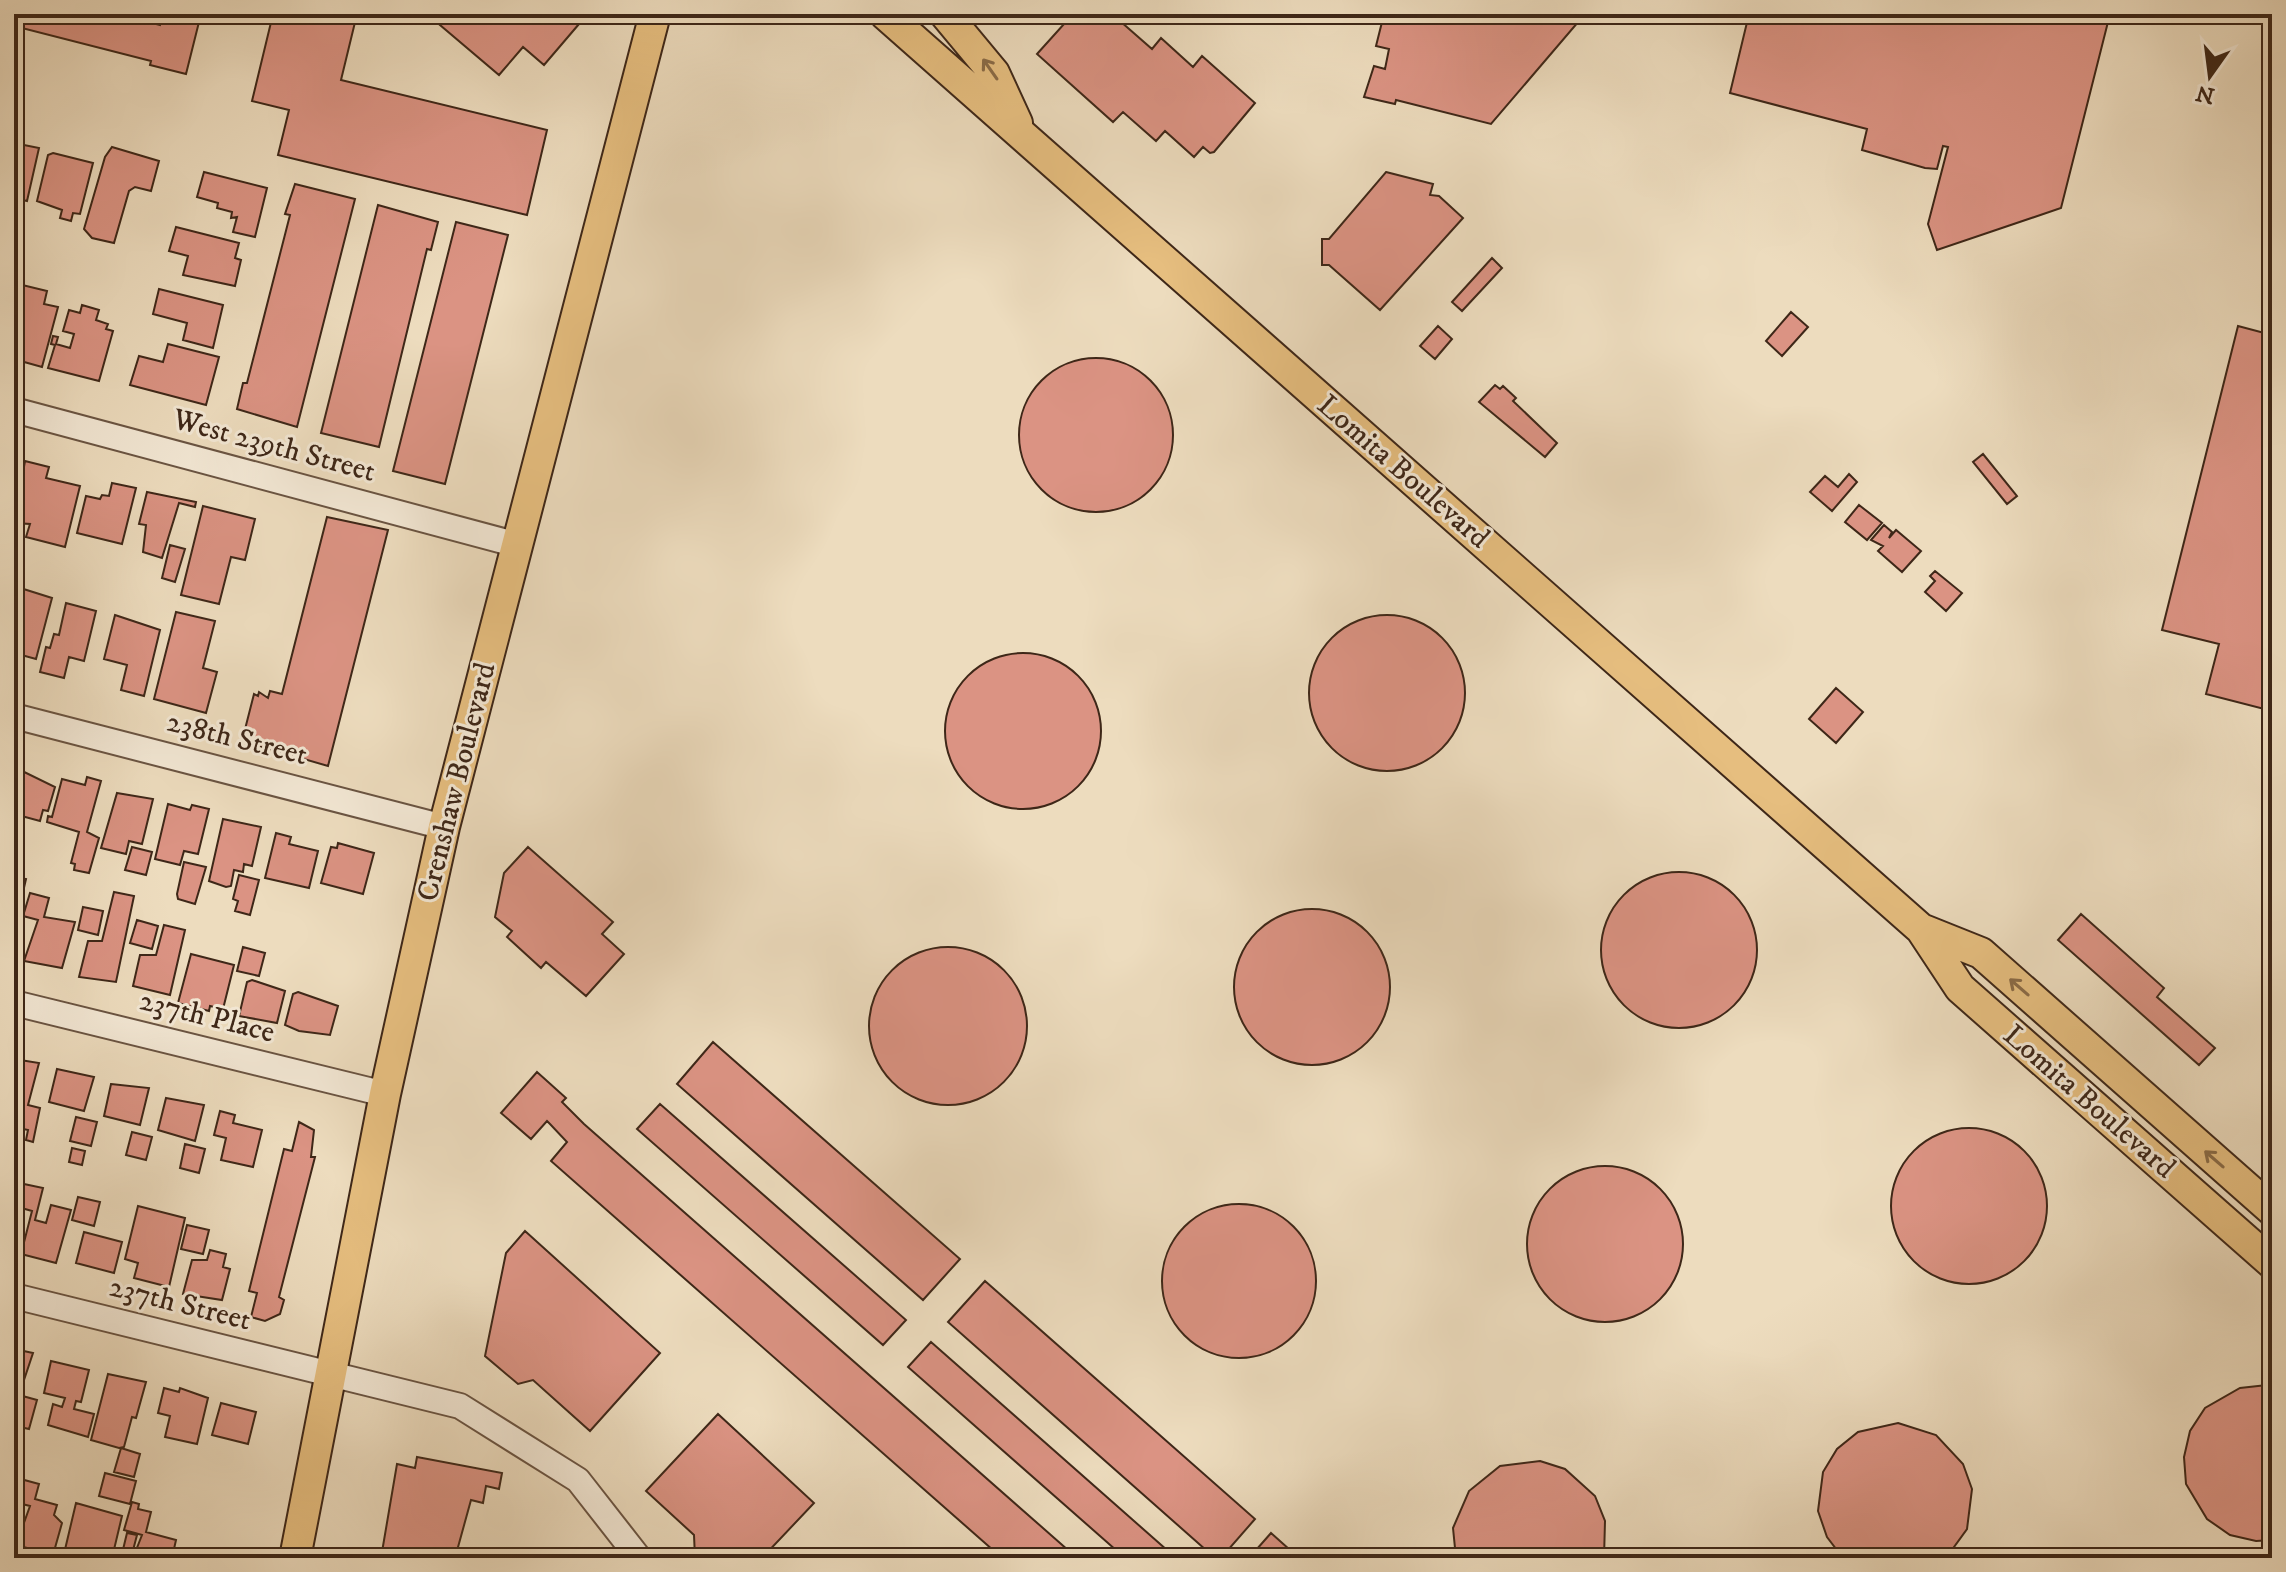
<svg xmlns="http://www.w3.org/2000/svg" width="2286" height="1572" font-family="'IM FELL DW Pica',serif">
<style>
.building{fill:#db9383;stroke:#3e2718;stroke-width:2}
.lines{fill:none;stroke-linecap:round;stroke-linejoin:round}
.minor-casing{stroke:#6a5442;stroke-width:28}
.major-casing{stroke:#3e2718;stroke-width:34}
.minor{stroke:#f3e8d5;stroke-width:24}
.major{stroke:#e6be7f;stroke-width:30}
.oneway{stroke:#8a6b46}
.labels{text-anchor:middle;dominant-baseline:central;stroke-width:6;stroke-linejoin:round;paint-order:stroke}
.street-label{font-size:30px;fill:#3e2718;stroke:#f3e8d5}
</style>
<rect width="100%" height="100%" fill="#eddcbe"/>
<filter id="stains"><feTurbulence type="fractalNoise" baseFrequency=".0025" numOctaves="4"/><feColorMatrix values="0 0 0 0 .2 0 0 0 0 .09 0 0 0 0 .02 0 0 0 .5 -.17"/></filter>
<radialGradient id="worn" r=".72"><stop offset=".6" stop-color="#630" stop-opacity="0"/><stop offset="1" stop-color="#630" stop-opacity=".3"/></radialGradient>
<path class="building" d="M14,14H118L160,25L162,14H201L186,74L150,65L151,61L14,26Z
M273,14H357L341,80L547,130L527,215L278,155L289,110L252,101Z
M427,14H567L579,24L544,65L523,47L499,75Z
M1073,14H1112L1152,49L1161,38L1193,67L1202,56L1255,103L1214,152L1210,153L1203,147L1194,157L1165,131L1156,141L1123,112L1113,122L1037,54Z
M1384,14H1585L1491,124L1396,100L1395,104L1364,97L1374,66L1385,69L1389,49L1376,46Z
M1749,14H2110L2061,208L1937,250L1928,224L1948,147L1943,146L1937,169L1925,168L1862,150L1867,129L1730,93Z
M14,143L39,148L27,201L14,198Z
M112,147L159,161L151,191L135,187L129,191L114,243L92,238L84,229L105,157Z
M53,153L93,163L80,214L73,213L71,221L60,218L62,210L37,201L48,155Z
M204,172L267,188L255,237L233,232L237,217L231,218L232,212L217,208L218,203L197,197Z
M1386,172L1433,184L1430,195L1439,196L1463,218L1380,310L1329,265H1322V239H1329Z
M295,184L355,199L297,427L237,409L243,383H247L290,215L285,214Z
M378,205L438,222L431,250L427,249L379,447L321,433Z
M456,222L508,235L445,484L393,471Z
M176,227L239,243L235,258L241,260L235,286L183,275L188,256L169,251Z
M1492,258L1502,268L1462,311L1452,302Z
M14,283L47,291L44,304L58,307L42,367L17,360L22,341L14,339Z
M159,289L223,305L213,348L183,340L187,323L153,314Z
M82,305L99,310L96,320L108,324L106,329L113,331L99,381L48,368L55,345L51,344L53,336L58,337L56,344L70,348L74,334L63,331L69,310L80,313Z
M1791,312L1808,327L1782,356L1766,341Z
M1438,326L1452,339L1435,359L1420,346Z
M2238,326L2272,335V711L2206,694L2219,644L2162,630Z
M168,344L219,357L206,405L130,385L139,356L163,362Z
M1019 435a77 77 0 1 1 154 0a77 77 0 1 1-154 0Z
M1495,385L1500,389L1503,386L1516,398L1513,401L1557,443L1545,457L1479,402Z
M1983,454L2017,496L2007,504L1973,462Z
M25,461L49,467L46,478L80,486L65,547L26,537L30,524L14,523Z
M1849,474L1857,482L1832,511L1810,492L1825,476L1838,487Z
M112,483L136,488L122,544L77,533L86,496L100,499L102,495L109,496Z
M147,492L196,502L195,507L179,503L162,558L143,552L146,525L139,524Z
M1859,505L1882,523L1867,540L1845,522Z
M203,506L255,519L245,560L231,557L219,604L181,595Z
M327,517L388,530L328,766L242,741L254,694L258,696L259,692L268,698L270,691L282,694Z
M1884,525L1892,532L1889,538L1896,530L1921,551L1902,572L1878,551L1883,546L1871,540Z
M170,545L185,549L175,582L162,578Z
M1935,571L1962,593L1946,611L1925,592L1935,581L1930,576Z
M14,586L52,598L36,659L14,653Z
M66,603L96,611L84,661L69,657L64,678L40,672L46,647L50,648L54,634L59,635Z
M176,612L215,621L203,668L217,672L206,713L154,699Z
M1309 693a78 78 0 1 1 156 0a78 78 0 1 1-156 0Z
M115,615L160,630L144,696L121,690L127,665L104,659Z
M945 731a78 78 0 1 1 156 0a78 78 0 1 1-156 0Z
M1836,688L1863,712L1836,743L1809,719Z
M14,767L55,787L48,811L43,810L40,821L14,814Z
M87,777L101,781L87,832L99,838L89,873L74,870L75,864L71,863L79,832L47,822L48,816L52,817L62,779L85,785Z
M117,793L153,799L142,844L129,841L126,854L101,848Z
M168,804L190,810L192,805L209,809L198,854L184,851L180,865L155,859Z
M223,819L261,827L252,866L244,864L243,872L234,870L231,886L226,887L209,881Z
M276,833L291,837L289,844L318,851L309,888L265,878Z
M338,843L374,853L363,894L321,883L331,847L337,848Z
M132,847L152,852L146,875L125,870Z
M528,847L613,922L602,934L624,954L586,996L546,962L541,968L507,937L512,931L495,917L504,873Z
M184,862L206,867L195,904L178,899L177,894Z
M1601 950a78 78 0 1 1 156 0a78 78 0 1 1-156 0Z
M239,875L259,880L250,915L235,911L238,901L233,899Z
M14,877L26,879L14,931Z
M114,892L134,896L116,982L79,977L88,941H102Z
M30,893L49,898L44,917L75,922L62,968L24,961L38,920L23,916Z
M83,907L103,911L98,935L78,930Z
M1234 987a78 78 0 1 1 156 0a78 78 0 1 1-156 0Z
M2081,914L2164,988L2157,997L2215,1048L2199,1065L2058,940Z
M137,920L158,926L152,949L130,943Z
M164,925L185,930L170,995L133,986L140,955H156Z
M243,947L265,953L259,976L237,971Z
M869 1026a79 79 0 1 1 158 0a79 79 0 1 1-158 0Z
M191,954L234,965L223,1009L210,1006L209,1011L178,1003Z
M252,980L285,991L277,1023L239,1016L247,982Z
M298,992L338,1006L330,1035L299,1031L285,1025L293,994Z
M713,1042L960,1259L923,1300L677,1084Z
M14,1059L39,1063L28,1105L40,1108L33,1142L26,1140L28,1130L14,1127Z
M57,1069L94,1077L84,1111L49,1102Z
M537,1072L566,1098L562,1102L584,1124L1077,1558H1002L551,1161L567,1142L550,1124L547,1121L531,1139L501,1113Z
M111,1084L149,1088L140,1125L104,1116Z
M166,1098L204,1105L195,1141L158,1130Z
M660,1104L906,1320L883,1345L637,1129Z
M220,1111L235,1115L233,1123L262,1130L253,1167L221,1160L226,1138L214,1135Z
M76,1117L97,1122L91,1146L70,1141Z
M299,1122L314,1130L311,1157H315L279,1297L284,1300L280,1314L265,1321L251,1317L257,1293L249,1291L284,1149L292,1151Z
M1891 1206a78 78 0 1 1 156 0a78 78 0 1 1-156 0Z
M132,1132L152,1137L146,1160L126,1155Z
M185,1144L205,1149L199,1173L180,1168Z
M72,1148L85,1151L82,1165L69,1162Z
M1527 1244a78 78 0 1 1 156 0a78 78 0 1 1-156 0Z
M24,1184L43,1188L35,1220L46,1223L51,1205L71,1210L56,1263L21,1254L32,1211L18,1207Z
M78,1197L100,1202L94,1226L72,1220Z
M1162 1281a77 77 0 1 1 154 0a77 77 0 1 1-154 0Z
M138,1206L185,1218L169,1287L134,1278L138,1263L125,1259Z
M187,1225L209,1230L203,1254L181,1249Z
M525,1231L660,1353L590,1431L533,1380L518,1384L485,1356L506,1253Z
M84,1232L122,1242L114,1273L76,1263Z
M210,1250L226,1254L223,1267L230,1269L222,1300L183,1294L192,1260H207Z
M985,1281L1255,1519L1221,1558H1215L948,1322Z
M931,1342L1176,1558H1125L908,1367Z
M19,1350L33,1353L19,1395L37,1400L29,1429L20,1427L22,1420L14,1418V1352Z
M51,1361L89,1370L81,1402L76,1401L74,1409L94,1414L88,1437L48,1425L53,1404L62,1407L65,1398L44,1393Z
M108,1374L146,1382L136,1418L132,1417L124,1447L119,1448L91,1440Z
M2267,1385L2272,1386V1540L2256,1541L2230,1535L2207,1519L2186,1484L2184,1457L2190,1431L2205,1408L2240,1388Z
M164,1388L179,1392L180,1388L208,1398L197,1444L165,1437L170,1416L158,1413Z
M221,1403L256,1412L248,1444L212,1435Z
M718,1414L814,1503L762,1558H695L694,1535L646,1491Z
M1898,1423L1936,1435L1963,1464L1972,1489L1967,1529L1946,1558H1843L1827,1537L1818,1511L1823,1472L1837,1449L1858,1432Z
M121,1448L140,1454L134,1477L114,1472Z
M417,1457L502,1473L499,1489L486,1486L483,1503L471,1500L455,1558H369L371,1550L382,1552L397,1464L415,1468Z
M1540,1461L1565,1469L1595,1496L1605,1521L1604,1558H1456L1453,1528L1469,1491L1500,1466Z
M105,1473L136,1481L130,1504L99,1496Z
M17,1478L39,1484L35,1499L57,1505L54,1515L62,1523L53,1555L16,1545L30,1506L14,1502Z
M132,1502L139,1504L138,1509L151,1512L146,1532L176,1540L172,1558H133L142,1535L124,1530Z
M76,1503L122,1516L112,1558H63Z
M127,1533L137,1535L131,1558H121Z
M1271,1533L1299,1558H1249Z"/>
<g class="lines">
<defs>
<path id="minor" d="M14,410L518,545
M14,716L444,827
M14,1003L385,1094
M14,1296L460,1406L578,1480L639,1558"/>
<path id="major" d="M885,14L1921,929L1960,988L2272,1263
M945,14L994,73L1017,123
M1921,929L1981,953L2272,1210
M295,1558L385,1094L444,827L655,14"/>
</defs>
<use href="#minor" class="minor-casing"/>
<use href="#major" class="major-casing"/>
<use href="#minor" class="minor"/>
<use href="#major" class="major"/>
</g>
<defs><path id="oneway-shaft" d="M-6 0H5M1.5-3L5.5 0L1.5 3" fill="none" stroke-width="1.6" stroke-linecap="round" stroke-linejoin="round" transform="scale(2)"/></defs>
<g class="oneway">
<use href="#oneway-shaft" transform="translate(990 69) rotate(-125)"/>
<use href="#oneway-shaft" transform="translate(2019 987) rotate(-139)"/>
<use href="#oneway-shaft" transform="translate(2214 1159) rotate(-139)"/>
</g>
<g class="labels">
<g class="street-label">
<text transform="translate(274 446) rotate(15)">West 239th Street</text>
<text transform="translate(1403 472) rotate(41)">Lomita Boulevard</text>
<text transform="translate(237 739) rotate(14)">238th Street</text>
<text transform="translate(457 782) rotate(-76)">Crenshaw Boulevard</text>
<text transform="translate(207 1017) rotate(14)">237th Place</text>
<text transform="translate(2089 1102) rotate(41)">Lomita Boulevard</text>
<text transform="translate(180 1304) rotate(14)">237th Street</text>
</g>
</g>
<rect width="2286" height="1572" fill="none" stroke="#eddcbe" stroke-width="48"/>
<rect x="16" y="16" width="2254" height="1540" fill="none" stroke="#3e2718" stroke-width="4"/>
<rect x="24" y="24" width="2238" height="1524" fill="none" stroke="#3e2718" stroke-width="2"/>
<g transform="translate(2210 76) rotate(194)" stroke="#f3e8d5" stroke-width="6" paint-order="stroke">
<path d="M0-6L14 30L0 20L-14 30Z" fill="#3e2718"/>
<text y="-12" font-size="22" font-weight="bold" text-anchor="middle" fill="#3e2718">N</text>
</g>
<rect width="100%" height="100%" filter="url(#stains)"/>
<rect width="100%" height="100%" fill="url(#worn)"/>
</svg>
